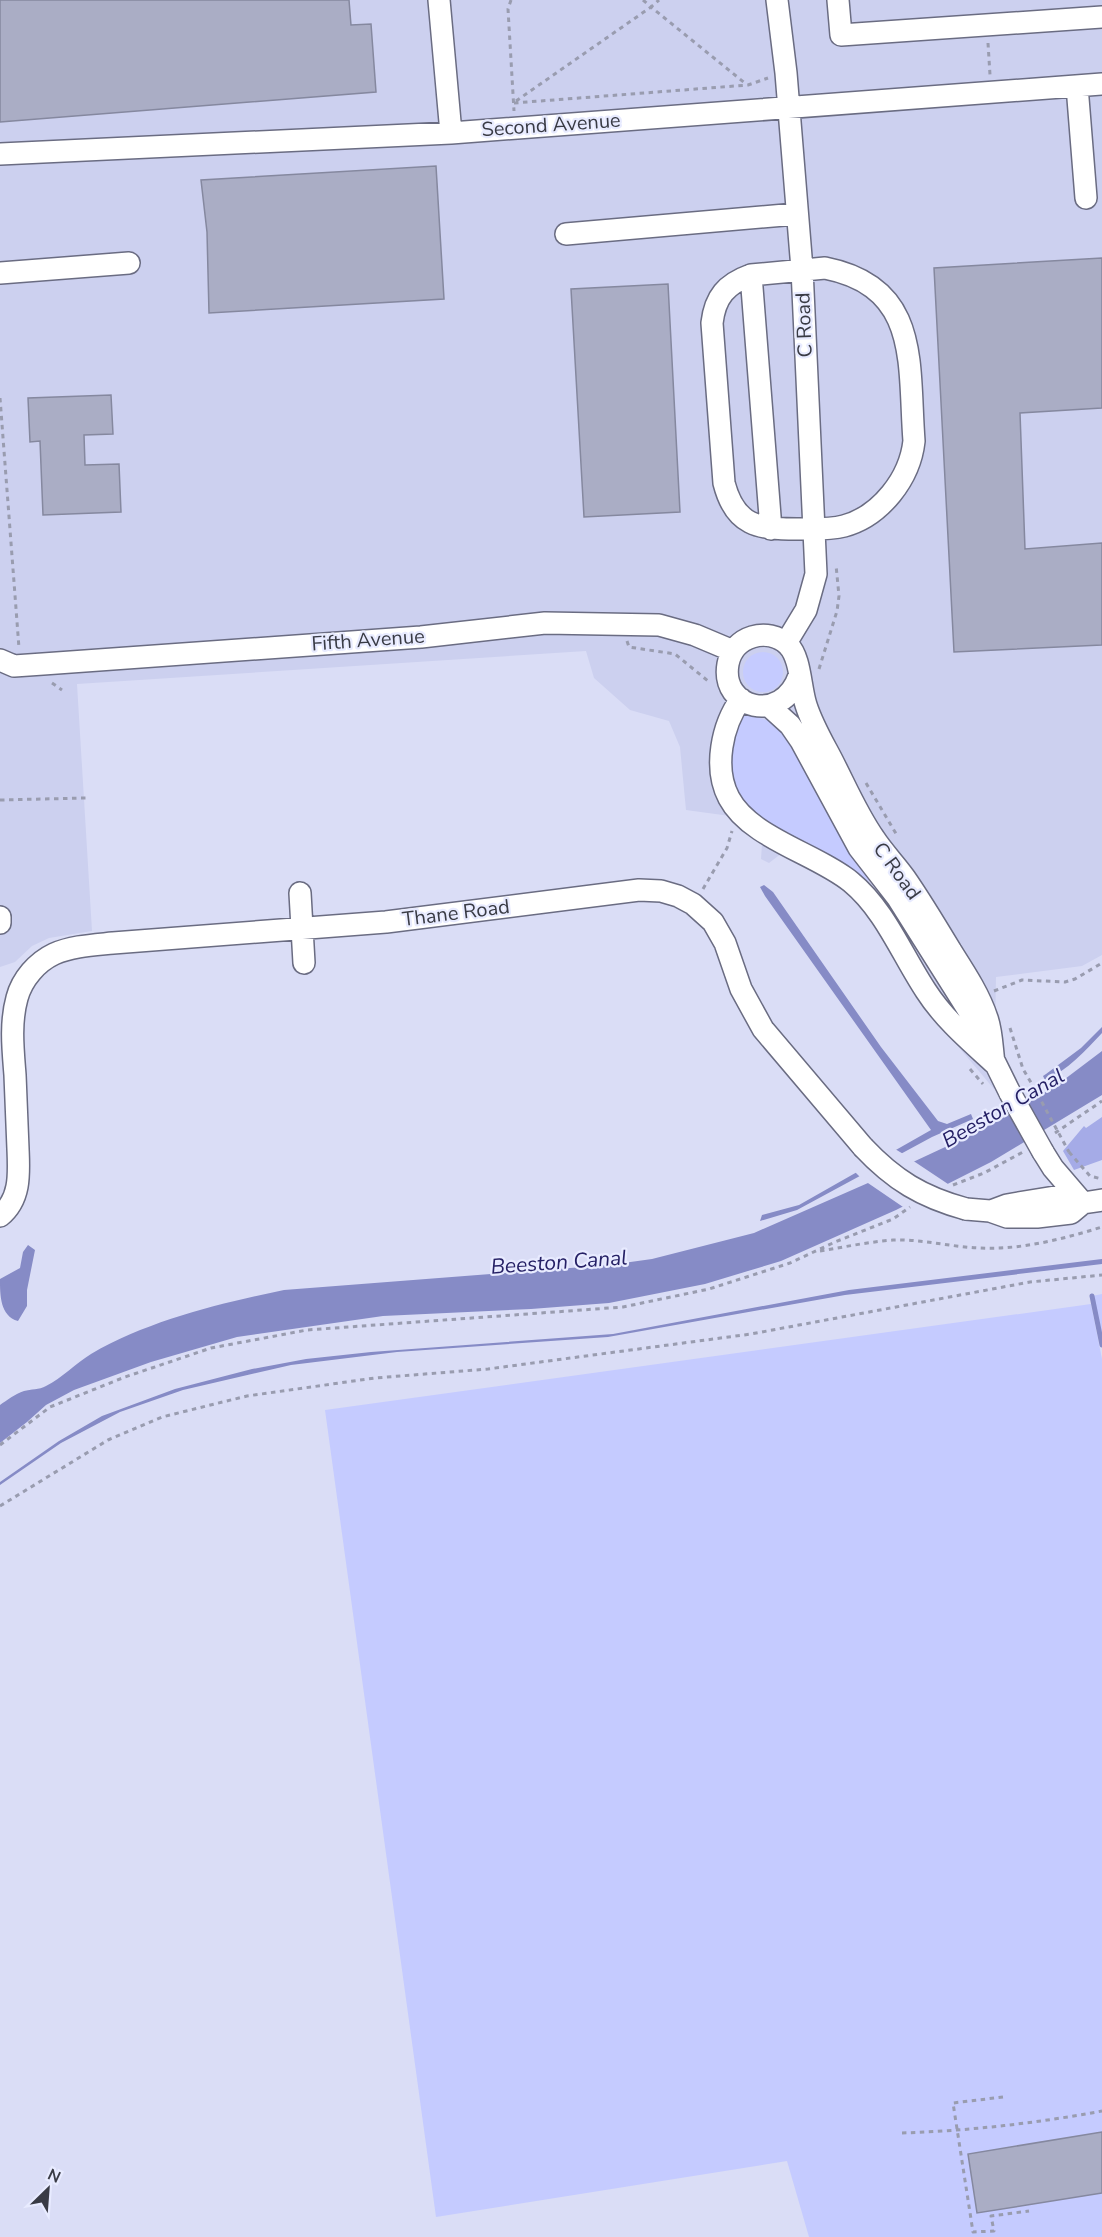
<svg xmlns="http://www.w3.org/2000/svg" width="1102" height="2237" font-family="'Nunito Sans',sans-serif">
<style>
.built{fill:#ccd0ef}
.green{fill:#c5cbff}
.forest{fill:#a5abe7}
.water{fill:#868bc6}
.pier{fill:#daddf6}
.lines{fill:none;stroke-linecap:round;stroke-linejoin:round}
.stream{stroke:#868bc6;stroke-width:5}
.building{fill:#aaadc5;stroke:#85889f;stroke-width:1.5}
.minor-casing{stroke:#6a6c82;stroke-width:24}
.path{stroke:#999caf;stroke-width:3;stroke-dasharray:4.5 4.5;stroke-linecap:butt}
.minor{stroke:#fff;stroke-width:21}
.minor-bridge-casing{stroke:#6a6c82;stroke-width:24;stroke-linecap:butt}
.path-bridge{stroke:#999caf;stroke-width:3;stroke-dasharray:4.5 4.5;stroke-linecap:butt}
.minor-bridge{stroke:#fff;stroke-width:21}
.labels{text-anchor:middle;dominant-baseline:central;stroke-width:4.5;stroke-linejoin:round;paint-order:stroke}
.street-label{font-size:20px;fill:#393b45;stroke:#e8ebff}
.water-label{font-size:21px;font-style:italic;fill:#252065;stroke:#e8ebff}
</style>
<rect width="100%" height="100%" fill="#daddf6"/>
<path class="built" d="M0,0H1102V955L1082,966L996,977L994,1089L919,1000L866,908L843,889L782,853L769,863L761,859L762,844L730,816L686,810L680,747L669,721L630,710L594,678L586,651L77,684L92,931L49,938L32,946L15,962L0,967Z"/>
<path class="green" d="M743 672a20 20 0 1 1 40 0a20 20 0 1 1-40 0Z
M741,712L769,721L787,735L845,845L872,877L863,886L750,816L728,777L733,737Z
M1102,1294V1345L1092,1296Z
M1091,1304L1102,1359V2237H809L787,2161L436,2217L325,1410Z"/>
<path class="forest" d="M1102,1117V1160L1074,1170L1063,1151L1084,1126L1086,1128Z"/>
<path class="water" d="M764,885L773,892L881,1047L938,1121L947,1124L971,1114L973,1119L932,1137L797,1210L760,1221L762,1215L799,1205L931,1130L765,896L760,887Z
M1102,1027V1033C1086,1050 1067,1071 1045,1080L1043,1076L1046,1074L1081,1048Z
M1102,1051V1095L991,1162L896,1210L781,1261L705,1284L609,1303L531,1309L383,1316L237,1337L151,1362L74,1390L46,1405L27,1422L0,1443V1405C7,1400 15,1394 24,1391C31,1389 39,1390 46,1386C62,1378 76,1363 91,1354C150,1320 218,1304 284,1290L609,1265L652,1259L754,1233L868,1183L973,1134L1001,1119L1057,1085Z
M28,1245L35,1250L27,1290V1306L18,1321C0,1316 0,1295 0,1279L20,1268L23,1252Z
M1102,1259V1264L845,1295L608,1337L397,1352L291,1365L183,1390L120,1412L61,1443L0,1485V1482L59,1441L102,1416L175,1389L252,1369L306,1359L371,1352L613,1334L849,1290Z"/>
<path class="pier" d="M895,1149L905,1155L862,1179L854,1171Z
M912,1160L951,1186L906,1209L865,1181Z"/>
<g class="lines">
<path class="stream" d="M1092,1296L1102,1345"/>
</g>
<path class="building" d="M0,0H349L351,25L371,24L376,92L0,122Z
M436,166L444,299L209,313L207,232L201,180Z
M1102,258V408L1020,413L1025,549L1102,543V645L954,652L934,268Z
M668,284L680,512L584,517L571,289Z
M111,395L113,434L84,435L85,465L119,464L121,512L43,515L40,441L30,442L28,398Z
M1102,2132V2193L977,2213L968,2154Z"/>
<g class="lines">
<defs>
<path id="minor" d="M439,0L451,133
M777,0L786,73L802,269L816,574L806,610L786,643
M838,0L841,35L1102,17
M1077,86L1086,198
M0,154L451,133L1102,84
M566,234L796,214
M825,268C921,287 908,364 914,441C910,478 881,516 844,526C829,530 813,529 797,529C758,529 735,526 724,483L712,323C715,297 726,284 751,275Z
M0,273L129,263
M751,275L771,529
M0,660L14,666L43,664L421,637L545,623L659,625L695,635L733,651
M799,676C782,725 720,709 728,664C733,636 768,626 788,645C801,658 800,687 806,705C812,724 822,741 831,758C845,785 857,814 874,838C883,852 895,864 905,878C921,901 936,926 951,951C965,973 979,994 987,1018C992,1032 992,1049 994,1063
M741,699C722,725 713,768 729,798C750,838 817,854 851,882C885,910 902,955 926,991C944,1019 970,1041 994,1063
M769,706L790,725L801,741L859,848L897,897L972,1016L1010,1093
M300,893L304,963
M0,917V923
M1043,1152L1053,1168L1083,1203
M966,1209L990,1211L1007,1217H1037L1071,1213L1083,1203
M991,1211L1007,1205L1061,1196L1083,1203L1102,1200
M0,1216C21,1199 19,1173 18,1149C17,1124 16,1100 15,1075C13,1050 10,1023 17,998C22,979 37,962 54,954C72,946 94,945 113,943L386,922L639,890L661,891L678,896L693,904L713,922L725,943L741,989L763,1029L863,1147"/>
</defs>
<use href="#minor" class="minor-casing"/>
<path class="path" d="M511,0L508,9L514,111
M643,0L651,7L659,0
M988,43L990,75
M516,101L651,7L746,84
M514,103L748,85L768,78
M0,398L19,648
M627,641L629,647L675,654L708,681
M819,669L837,611L839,596L836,565
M52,683L62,690
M866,783L898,837
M0,800L86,798
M703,889L727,848L732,831
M994,991L1022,980L1065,982L1075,979L1102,963
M1010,1028L1023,1069L1033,1086
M970,1069L983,1084
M1055,1133L1102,1101
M1069,1152L1090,1176L1102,1179
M953,1185L984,1173L1023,1152
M820,1251C844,1247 868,1242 893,1240C922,1239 951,1247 980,1248C1021,1250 1063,1239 1102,1227
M0,1445L50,1407L125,1377L211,1348L307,1330L623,1307L709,1289L790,1263L835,1242L893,1219L910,1207
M0,1506L108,1440L162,1417L247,1396L375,1378L488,1369L751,1334L1030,1282L1102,1275
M1003,2097L953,2103L973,2232L994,2231L991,2216L1029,2211
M902,2133C967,2131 1038,2123 1102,2111"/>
<use href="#minor" class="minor"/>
<defs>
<path id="minor-bridge" d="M1010,1093L1043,1152
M863,1147C894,1180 922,1197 966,1209"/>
</defs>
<use href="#minor-bridge" class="minor-bridge-casing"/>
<path class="path-bridge" d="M1033,1086L1069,1152"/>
<use href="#minor-bridge" class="minor-bridge"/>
</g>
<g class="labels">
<g class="street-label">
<text transform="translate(551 125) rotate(-4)">Second Avenue</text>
<text transform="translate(804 325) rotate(-92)">C Road</text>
<text transform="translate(368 640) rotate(-4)">Fifth Avenue</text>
<text transform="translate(897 871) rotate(54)">C Road</text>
<text transform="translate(456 913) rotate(-7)">Thane Road</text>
</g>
<g class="water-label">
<text transform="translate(1003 1108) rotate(-30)">Beeston Canal</text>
<text transform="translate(559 1262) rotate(-4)">Beeston Canal</text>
</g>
</g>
<g transform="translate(48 2189) rotate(25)" stroke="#e8ebff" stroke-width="4.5" paint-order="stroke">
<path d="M0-4.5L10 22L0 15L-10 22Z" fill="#393b45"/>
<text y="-9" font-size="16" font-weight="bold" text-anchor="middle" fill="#393b45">N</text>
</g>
</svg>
